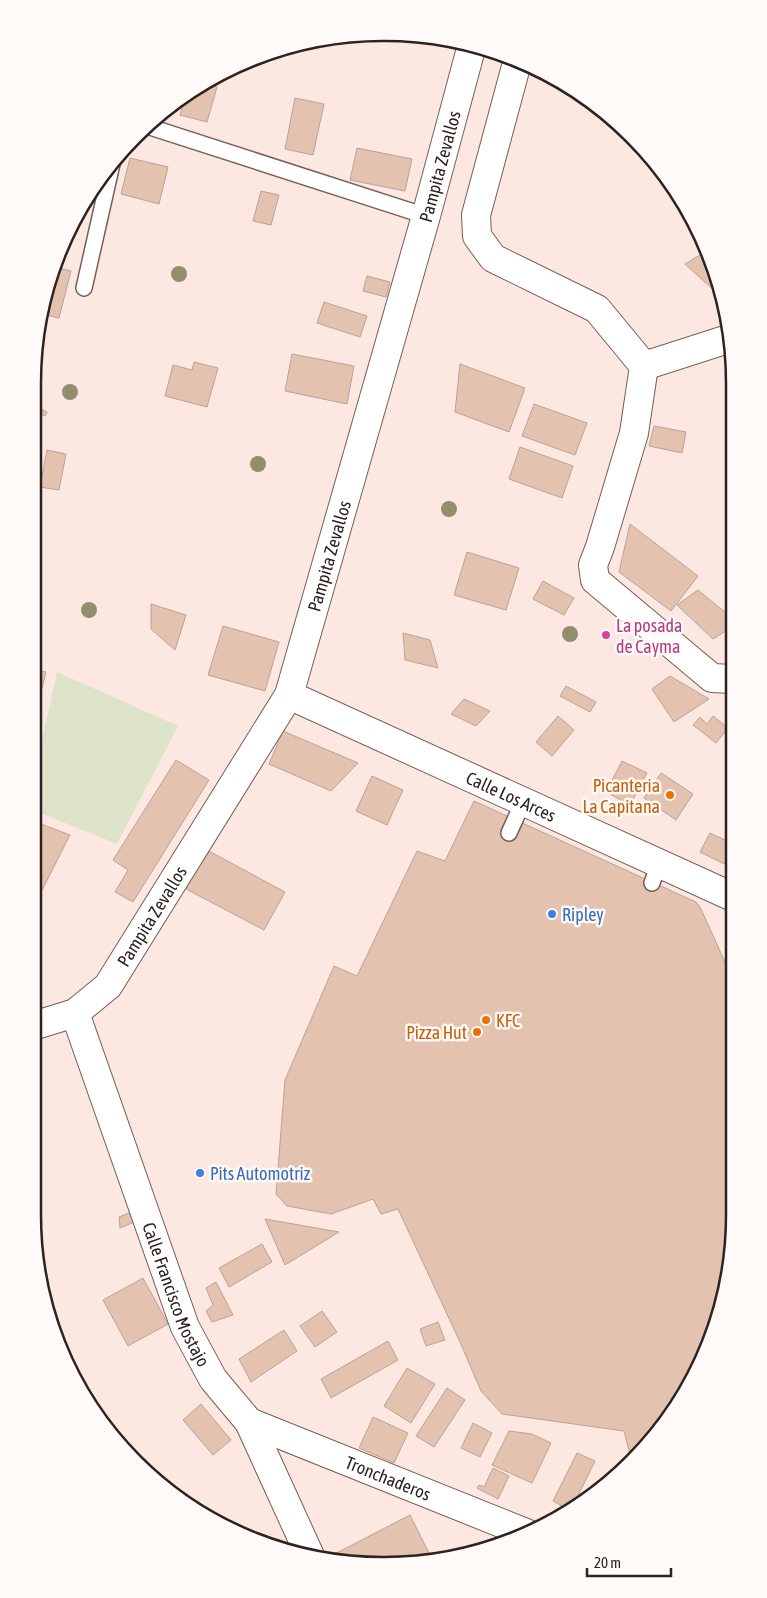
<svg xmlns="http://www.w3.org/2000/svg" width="767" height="1598" font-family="'Asap Condensed',sans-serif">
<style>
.green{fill:#dce3c9}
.building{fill:#e4c2b0;stroke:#b9a397}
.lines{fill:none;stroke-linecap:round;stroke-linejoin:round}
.service-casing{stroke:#745f57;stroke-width:18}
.minor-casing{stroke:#745f57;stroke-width:30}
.tertiary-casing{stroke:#745f57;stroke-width:30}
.service{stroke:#fff;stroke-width:15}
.minor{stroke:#fff;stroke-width:28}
.tertiary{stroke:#fff;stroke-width:28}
.tree{fill:#928e6e}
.hotel-dot{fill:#d1479c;stroke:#fff9f7;stroke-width:2}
.food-dot{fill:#e8710a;stroke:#fff9f7;stroke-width:2}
.shop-dot{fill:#3f7fe0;stroke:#fff9f7;stroke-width:2}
.labels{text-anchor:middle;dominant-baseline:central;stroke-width:5;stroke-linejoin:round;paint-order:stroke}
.street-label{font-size:18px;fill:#2c2320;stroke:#fff9f7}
.hotel-label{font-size:18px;fill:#b23c85;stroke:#fff9f7;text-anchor:start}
.food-label{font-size:18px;fill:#c56008;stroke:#fff9f7;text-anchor:end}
.shop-label{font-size:18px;fill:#366cbe;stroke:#fff9f7;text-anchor:start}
.rim{fill:none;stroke:#2c2320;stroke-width:2.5}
</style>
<rect width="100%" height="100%" fill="#fde8e1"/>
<path class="green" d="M57,672L178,726L117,844L33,810V781Z"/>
<path class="building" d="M204,83L217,87L207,122L180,115L186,94Z
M295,98L324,104L313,155L285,149Z
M357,148L412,159L405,191L350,180Z
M130,158L168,167L159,204L121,194Z
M261,191L279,195L271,225L253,221Z
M708,250L720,294H718L685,264Z
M54,267L71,271L59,318L40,314Z
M367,276L390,282L386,297L363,291Z
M324,302L367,316L360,337L317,323Z
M292,354L354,366L347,404L285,391Z
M194,362L218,368L207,407L165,396L173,365L192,370Z
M460,364L525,388L509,432L455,412Z
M33,385L41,386L33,404Z
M534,404L587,423L575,455L522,436Z
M33,405L47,412L45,416L33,410Z
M654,426L686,432L682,453L649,446Z
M520,447L573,466L562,498L509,479Z
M47,450L66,454L59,490L40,487Z
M630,524L698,576L671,611L619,572Z
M467,552L519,568L506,610L454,595Z
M543,581L574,598L564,615L533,599Z
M698,590L732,618V627L713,639L677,605Z
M151,604L186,615L175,650L151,629Z
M223,626L279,642L265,691L208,675Z
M403,633L430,640L438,668L405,660Z
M33,669L46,672L33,725Z
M670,676L709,699L674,722L652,689Z
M566,686L596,702L590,712L560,696Z
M464,699L490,711L476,726L451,714Z
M558,716L574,730L552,756L536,742Z
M713,716L728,728L716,743L693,725L700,717L707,724Z
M283,731L358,763L331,791L269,764Z
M176,760L209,780L133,902L115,892L128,870L113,860Z
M622,761L647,773L630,805L606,792Z
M661,773L693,794L676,820L644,798Z
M372,776L403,790L387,825L356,811Z
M474,801L696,902L700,907L734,982V1215L728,1283L708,1349L676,1409L632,1462L624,1431L502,1414L481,1391L460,1342L398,1209L381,1214L373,1199L331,1214L287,1206L276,1194L285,1080L334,966L357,976L417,851L445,861Z
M33,821L70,835L33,908Z
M710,833L733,844V847L724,864L700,852Z
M207,850L285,892L264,930L186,889Z
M141,1208L144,1218L120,1228L119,1217Z
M265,1219L339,1232L285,1265Z
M262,1244L272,1262L229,1287L219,1268Z
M143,1278L168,1324L128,1346L103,1300Z
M216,1282L233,1315L212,1322L206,1311L213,1305L206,1288Z
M322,1311L337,1332L315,1347L300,1326Z
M438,1322L445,1340L426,1346L420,1329Z
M284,1330L297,1351L251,1382L239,1359Z
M388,1341L398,1360L331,1398L321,1379Z
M407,1368L435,1384L411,1423L384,1406Z
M447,1388L465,1400L434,1447L416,1436Z
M201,1404L231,1440L213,1455L183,1420Z
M373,1417L408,1433L394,1463L359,1448Z
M473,1423L492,1433L480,1457L461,1448Z
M509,1431L532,1434L551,1443L532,1483L492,1465Z
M577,1453L595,1461L574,1504L567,1509L553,1501Z
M493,1468L509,1476L498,1499L477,1488L479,1485L484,1487Z
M410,1515L433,1561L430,1562L325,1559Z"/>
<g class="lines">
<defs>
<path id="service" d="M147,126L426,216
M84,288L112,164
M509,833L523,802
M652,883L659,863"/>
<g id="minor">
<path d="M518,59L476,215L477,236L493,258L597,309L644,366L634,433L600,547L593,565L595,580L712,678L733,679"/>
<path d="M644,366L731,338"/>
<path id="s1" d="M75,1013L185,1327L213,1379L249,1422L311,1558"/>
<path id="s2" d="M249,1422L526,1533"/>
</g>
<g id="tertiary">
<path id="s3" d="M289,695L733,897"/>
<path id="s4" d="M33,1026L75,1013L108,986L289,695L426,216L472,45"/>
</g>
</defs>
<use href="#service" class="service-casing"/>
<use href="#minor" class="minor-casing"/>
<use href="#tertiary" class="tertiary-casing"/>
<use href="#service" class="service"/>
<use href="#minor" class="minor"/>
<use href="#tertiary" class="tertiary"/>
</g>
<g class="tree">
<circle cx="179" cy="274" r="8"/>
<circle cx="70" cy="392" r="8"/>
<circle cx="258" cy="464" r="8"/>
<circle cx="449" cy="509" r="8"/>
<circle cx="89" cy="610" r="8"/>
<circle cx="570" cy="634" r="8"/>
</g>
<circle class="hotel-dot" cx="606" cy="635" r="5"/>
<g class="food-dot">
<circle cx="670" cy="795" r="5"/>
<circle cx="486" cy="1020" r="5"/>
<circle cx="477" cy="1032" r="5"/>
</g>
<g class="shop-dot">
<circle cx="552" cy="914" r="5"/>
<circle cx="200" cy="1173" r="5"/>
</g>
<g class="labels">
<g class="street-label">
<text stroke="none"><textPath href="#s4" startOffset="979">Pampita Zevallos</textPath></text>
<text stroke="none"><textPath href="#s4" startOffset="574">Pampita Zevallos</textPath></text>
<text stroke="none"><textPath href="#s3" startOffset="244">Calle Los Arces</textPath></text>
<text stroke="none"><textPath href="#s4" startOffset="169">Pampita Zevallos</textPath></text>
<text stroke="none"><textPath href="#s1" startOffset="299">Calle Francisco Mostajo</textPath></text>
<text stroke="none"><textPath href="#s2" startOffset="150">Tronchaderos</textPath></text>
</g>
<g class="hotel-label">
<text x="616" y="625">La posada<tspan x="616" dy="21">de Cayma</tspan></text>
</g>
<g class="food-label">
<text x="660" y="785">Picanteria<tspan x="660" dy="21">La Capitana</tspan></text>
<text x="496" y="1020" text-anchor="start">KFC</text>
<text x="467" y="1032">Pizza Hut</text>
</g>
<g class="shop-label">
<text x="562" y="914">Ripley</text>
<text x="210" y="1173">Pits Automotriz</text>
</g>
</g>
<path d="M0 0H767V1598H0ZM383 41H384A342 342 0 0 1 726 383V1215A342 342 0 0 1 384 1557H383A342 342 0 0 1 41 1215V383A342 342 0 0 1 383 41Z" fill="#fff9f7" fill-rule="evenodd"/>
<path class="rim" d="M383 41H384A342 342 0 0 1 726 383V1215A342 342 0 0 1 384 1557H383A342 342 0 0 1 41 1215V383A342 342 0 0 1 383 41Z"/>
<path d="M587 1568v8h84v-8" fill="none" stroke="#2c2320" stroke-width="2.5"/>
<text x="594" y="1568" font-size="15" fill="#2c2320" stroke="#fff9f7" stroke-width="4" paint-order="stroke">20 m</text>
</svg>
